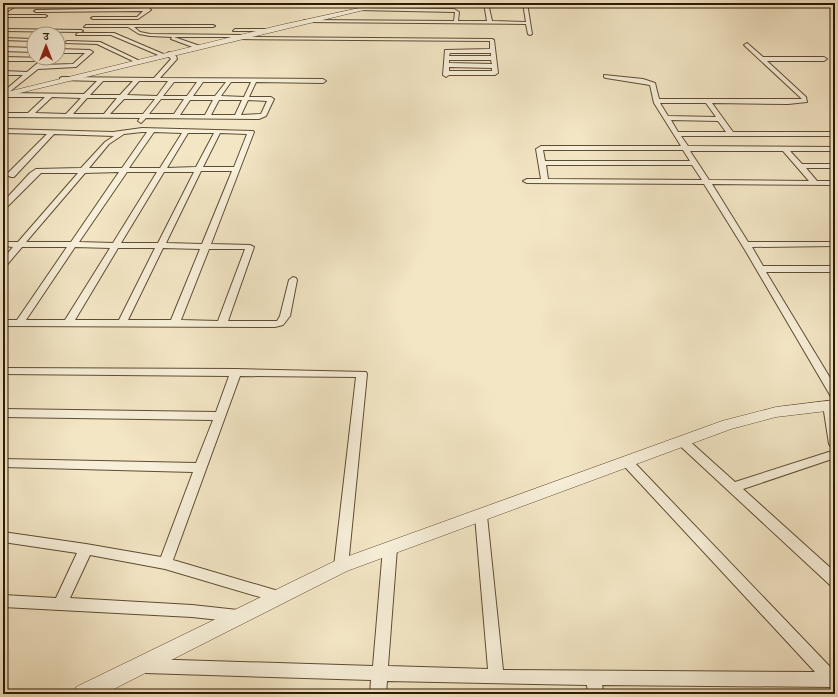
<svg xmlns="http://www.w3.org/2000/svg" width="838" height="697" font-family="'IM FELL French Canon','Noto Serif Devanagari',serif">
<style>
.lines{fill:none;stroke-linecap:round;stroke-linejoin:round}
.minor-casing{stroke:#5f4c32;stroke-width:2}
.tertiary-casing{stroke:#5f4c32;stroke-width:1}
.minor{fill:#f7efd9;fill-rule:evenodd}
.tertiary{fill:#f7efd9;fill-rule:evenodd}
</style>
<rect width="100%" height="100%" fill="#f3e6c5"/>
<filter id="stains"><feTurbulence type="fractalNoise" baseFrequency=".005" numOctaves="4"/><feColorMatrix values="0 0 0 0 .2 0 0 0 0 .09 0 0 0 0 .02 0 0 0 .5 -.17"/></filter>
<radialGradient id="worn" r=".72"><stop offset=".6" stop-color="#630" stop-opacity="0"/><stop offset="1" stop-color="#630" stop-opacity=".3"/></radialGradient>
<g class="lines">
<defs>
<path id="minor" d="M16,3H21L3,14V11Z
M79,3L153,4L155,5L153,6L80,5L78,4Z
M484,3H488L492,21L526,22L523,3H527L532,34L530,35L528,34L526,24L305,22L303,21L305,20L454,21L455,12L358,10L360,8L454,9L459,12L458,21H487Z
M149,8L151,10L138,19H93L91,18L93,17H137L143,11L36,12L34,11L36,10Z
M3,15H45L47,16L45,17H3Z
M86,25H213L215,26L213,27H134L140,32L150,34L244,35L246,37L492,39L494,40L498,73L495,75H449L446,77L443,75L445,50L490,49V41L238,39L236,37H174L200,46V48L198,49L171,39L172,37L150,36L139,34L128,27H84ZM450,53H491V56H449ZM449,60H491L492,64L449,63ZM449,67L492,68V71H449Z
M3,29L81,30L83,31L81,32L3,31Z
M235,29H269L271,30L269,31H233Z
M78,33H114L168,56L163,57L111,35H76Z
M3,38L34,39V41L3,40Z
M67,41L100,42L142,62L137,63L97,44L65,43Z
M747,43L763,57H824L827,59L824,61H767L806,97L807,102L788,104L712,103L733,132H835V136H681L688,146L835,147V151H790L802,164H835V168H806L817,181H835V185L712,184L748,242H835V246L752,247L763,266H835V272H766L835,386V399L831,398L830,395L745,250L704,184L527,183L523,181L527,179H541L536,149L541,146H681L654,103L650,85L606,78L604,77V75L643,79L655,83L659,99H802L745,46L744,45ZM660,103H706L716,117L668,116ZM671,120L718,121L726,132H678ZM543,150H683L690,161H545ZM690,151H783L809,181L709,180ZM546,165H692L702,180L548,179Z
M3,47L34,48V52L3,51Z
M58,49L90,50L93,52L76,67L38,69L8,93L84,94L97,81L60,80V78L62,77L154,78L171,59L166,54L169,52L176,56L177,59L160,78L323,79L326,81L323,83L256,82L249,97H271L274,99L266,116L259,119L146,118L141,123L138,121L140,118L3,117L4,113H28L45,97H3V92L23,75H3V71L27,72L40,61H3V57L50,58L42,65L73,64L85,53H58ZM103,81H133L120,95H90ZM139,81H168L157,96L127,95ZM174,82H197L187,96H163ZM203,82H226L215,96H193ZM231,82H251L244,97L221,96ZM52,97L81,98L66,114L35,113ZM87,98H117L104,114H73ZM124,99H155L143,114H110ZM161,99H184L174,114H149ZM190,100H213L205,115H180ZM219,100H242L235,115H211ZM248,100L267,101L261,114L241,115Z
M142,128L253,131L254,132L211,244L250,245L254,247L228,321H277L280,316L289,280L293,277L296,278L297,280L290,316L283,325L275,327L3,326V320H17L67,247H22L6,266L3,267V259L13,247L3,246V242H18L78,173H41L6,208H3V202L30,173L36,169L81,168L105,142L114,136L54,134L14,177H11L7,175L8,173L47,134L3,133V129L113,132ZM142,132H147L122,168H89L109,144L124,134ZM154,132L182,133L160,168H129ZM188,133H214L196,167L167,168ZM220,133L247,134L234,167H203ZM201,171H232L202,244L166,243ZM119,172L71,242H26L85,173ZM127,172H157L113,243L79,242ZM164,172H194L158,243H121ZM75,247L110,248L65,320H26ZM118,248H155L119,320H75ZM163,248L200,249L171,320H128ZM209,249H245L218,321L181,320Z
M3,368L236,369L366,372L367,374L348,566L346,570L341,572L336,570L334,566L356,377L240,376L173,560L285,593L287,597L285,601L280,603L165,569L90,555L70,598L192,605L238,610L243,611L245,616L243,621L238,622L192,617L3,607V595L56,598L77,553L3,542V532L86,544L161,557L193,472L3,467V459L196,463L213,420L3,417V409L216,412L229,376L3,374Z
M828,401L832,402C838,414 835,435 835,448L831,447L829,444L823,405L824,402Z
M682,437L686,438L735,482L835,450V458L743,489L835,572V587L830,585L678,444L676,441L678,438Z
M628,459L632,460L835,672V687L602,685L604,694H588L587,685L387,681L386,694H370L371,680L145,673L140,671L137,666L140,661L145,659L373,666L383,548L385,544L390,543L395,544L397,548L388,666L488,669L475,516L476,512L481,511L486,512L487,516L503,670L815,672L624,466L622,463L624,460Z"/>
<path id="tertiary" d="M382,3H393L3,97V93L281,25Z
M835,400V410L776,417L731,429L347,571L104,694H73L76,687L335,561L722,421L776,407Z"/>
</defs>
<use href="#minor" class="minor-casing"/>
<use href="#tertiary" class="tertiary-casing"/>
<use href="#minor" class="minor"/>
<use href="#tertiary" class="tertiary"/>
</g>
<rect width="838" height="697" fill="none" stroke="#f3e6c5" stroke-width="16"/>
<rect x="4" y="4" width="830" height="689" fill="none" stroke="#2e1901" stroke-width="2"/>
<rect x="8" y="8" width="822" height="681" fill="none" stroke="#2e1901"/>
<g transform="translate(46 46)"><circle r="19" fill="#f7efd9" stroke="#a79983"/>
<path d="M0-3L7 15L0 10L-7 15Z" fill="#8f2418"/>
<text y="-6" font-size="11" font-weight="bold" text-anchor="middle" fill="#2e1901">उ</text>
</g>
<rect width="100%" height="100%" filter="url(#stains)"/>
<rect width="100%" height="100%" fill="url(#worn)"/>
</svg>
